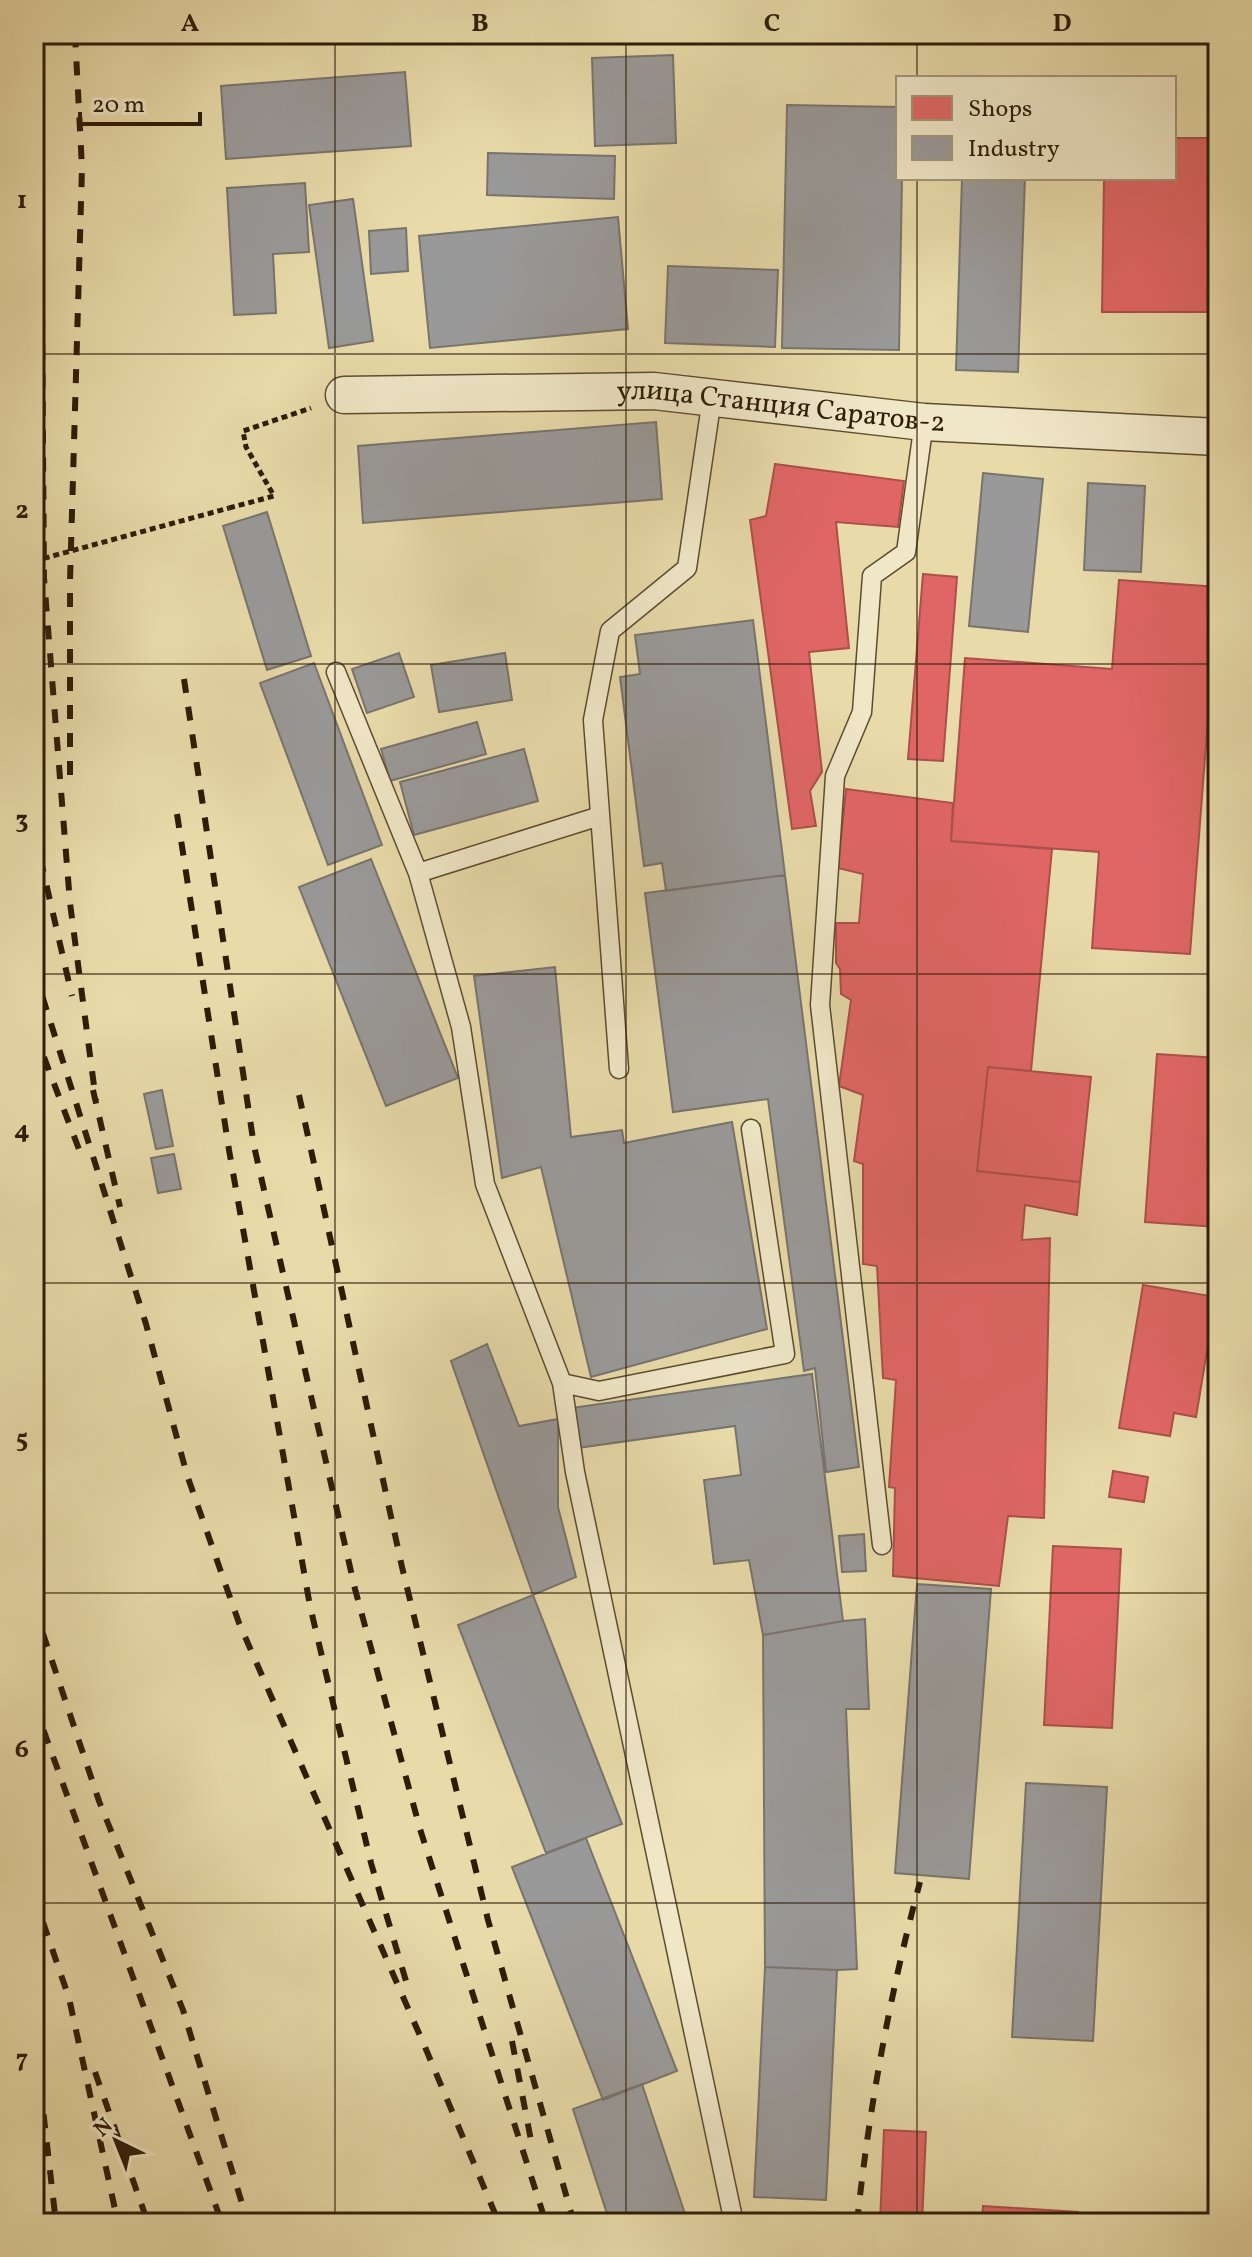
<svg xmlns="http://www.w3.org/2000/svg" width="1252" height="2257" font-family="Vollkorn,serif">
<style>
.shops{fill:#e06666;stroke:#ab504a;stroke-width:2}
.industry{fill:#999;stroke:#79746d;stroke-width:2}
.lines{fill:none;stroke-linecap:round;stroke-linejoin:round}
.lane-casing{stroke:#5c4c30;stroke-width:21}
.street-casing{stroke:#5c4c30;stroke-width:39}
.path{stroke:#2e1c07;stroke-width:5;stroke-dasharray:6 4;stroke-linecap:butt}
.lane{stroke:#f0e7c7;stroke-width:18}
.street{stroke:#f0e7c7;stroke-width:36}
.rail{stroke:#2e1c07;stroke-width:6;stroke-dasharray:14 14;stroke-linecap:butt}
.path-bridge{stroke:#2e1c07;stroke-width:5;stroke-dasharray:6 4;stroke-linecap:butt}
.grid{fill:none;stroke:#2e1c07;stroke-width:2;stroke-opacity:0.55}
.labels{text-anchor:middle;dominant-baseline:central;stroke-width:8;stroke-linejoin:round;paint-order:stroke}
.street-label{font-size:28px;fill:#2e1c07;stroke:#f0e7c7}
.neatline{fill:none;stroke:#2e1c07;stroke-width:3}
.grid-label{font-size:26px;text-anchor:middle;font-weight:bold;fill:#2e1c07}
</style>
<rect width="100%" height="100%" fill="#e8daa9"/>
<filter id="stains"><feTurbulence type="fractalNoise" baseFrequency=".0025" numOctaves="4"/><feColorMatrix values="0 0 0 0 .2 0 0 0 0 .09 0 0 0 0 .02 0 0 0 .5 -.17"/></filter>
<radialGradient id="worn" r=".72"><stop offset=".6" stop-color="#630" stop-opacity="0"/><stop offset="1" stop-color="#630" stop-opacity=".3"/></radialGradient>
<path class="shops" d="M1174,138H1218V312H1102L1104,178H1174Z
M775,464L904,481L898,527L836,522L849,648L809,652L822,772L810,791L816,826L792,829L750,520L766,516Z
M923,574L957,577L943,761L908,759Z
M1119,580L1218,587L1190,954L1092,948L1099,852L951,841L965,658L1112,669Z
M846,789L953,803L951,841L1052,849L1031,1071L988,1067L977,1171L1080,1182L1077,1215L1025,1205L1022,1240L1050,1238L1044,1518L1008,1516L999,1586L893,1576L895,1488L889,1487L896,1380L883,1378L877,1266L863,1264V1164L854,1161L863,1095L839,1086L851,1000L841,994L840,969L836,963V923H859L863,874L838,868Z
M1157,1054L1218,1058V1227L1145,1222Z
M988,1067L1091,1077L1080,1182L977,1171Z
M1143,1285L1216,1297L1196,1417L1174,1413L1170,1436L1119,1428Z
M1113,1471L1148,1477L1144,1502L1109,1497Z
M1053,1546L1121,1549L1112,1728L1044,1725Z
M884,2130L926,2132L922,2223H880Z
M983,2206L1078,2212L1077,2223H982Z"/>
<path class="industry" d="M673,55L676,143L595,146L592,58Z
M405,72L411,146L226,159L221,86Z
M787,105L898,107V178H902L899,350L782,348Z
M488,153L615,156L614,199L487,195Z
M962,178H1025L1018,372L956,370Z
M305,183L309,252L273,254L276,313L234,315L227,188Z
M353,199L373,341L329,348L309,205Z
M618,217L628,329L430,348L419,236Z
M406,228L408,271L371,274L369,231Z
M668,266L778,270L775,347L665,343Z
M656,422L662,499L363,523L358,446Z
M983,473L1043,479L1028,632L969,626Z
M1088,483L1145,486L1141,572L1084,570Z
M267,512L311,656L267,670L223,526Z
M753,620L785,875L666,891L662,863L644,866L620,677L640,674L635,635Z
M399,653L414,697L367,713L352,669Z
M505,653L512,700L439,712L431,665Z
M314,663L382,845L328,865L260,683Z
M477,722L486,754L390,781L381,749Z
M524,749L538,801L414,835L400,782Z
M371,859L458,1078L386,1106L299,887Z
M785,875L859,1467L826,1472L815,1368L804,1371L768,1099L673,1112L645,893Z
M555,967L571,1137L622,1130L624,1143L732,1122L767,1329L591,1377L541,1167L502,1178L474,976Z
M162,1090L173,1146L156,1149L144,1094Z
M174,1154L181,1189L158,1193L151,1158Z
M487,1344L519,1426L558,1419V1507L576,1577L533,1595L451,1361Z
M812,1374L843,1621L763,1635L749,1560L714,1564L704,1480L741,1475L735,1426L577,1448L571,1408Z
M864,1534L866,1571L842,1572L839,1536Z
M917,1584L991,1589L969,1879L895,1873Z
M533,1595L622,1824L546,1853L458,1625Z
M865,1619L869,1709H846L857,1969L837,1970L765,1967L763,1635L843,1621Z
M1026,1783L1107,1787L1093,2041L1012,2037Z
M586,1838L677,2071L603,2100L512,1867Z
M765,1967L837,1970L826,2200L754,2197Z
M642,2084L688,2223H610L573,2109Z"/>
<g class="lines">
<defs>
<path id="lane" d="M336,672L418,873L461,1027L485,1184L562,1383L575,1472L734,2223
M418,873L600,816
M619,1069L593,720L610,631L687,568L712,398
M562,1383L599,1391L785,1354L751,1129
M882,1545L820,1005L835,776L862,712L872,576L906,552L924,422"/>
<g id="street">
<path id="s1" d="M344,395L654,391L924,422L1218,437"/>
</g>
</defs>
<use href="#lane" class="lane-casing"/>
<use href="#street" class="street-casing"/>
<path class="path" d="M229,508L274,496L246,447L243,431L311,408"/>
<use href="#lane" class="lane"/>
<use href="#street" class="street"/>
<path class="rail" d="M34,122L41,180L44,578L70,903L96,1101
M184,679L254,1146L355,1589L420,1829L546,2223
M70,775V581L82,168L75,34
M177,814L229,1150L310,1606L371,1863L406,1981
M34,831L72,996
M34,970L146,1324L187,1475L239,1623L425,2047L499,2223
M34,1031L80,1152
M93,1090L120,1207
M299,1095L402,1567L488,1920L574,2223
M34,1607L99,1801L183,2010L248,2223
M34,1704L222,2223
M34,1896L69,1998L118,2223
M34,2031L56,2223
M512,2041L533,2151
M95,2072L148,2223
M857,2223C869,2108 890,1993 920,1882"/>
<path class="path-bridge" d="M34,561L229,508"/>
</g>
<path class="grid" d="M335,34V2223M626,34V2223M917,34V78M917,178V2223M34,354H1218M34,664H1218M34,974H1218M34,1283H1218M34,1593H1218M34,1903H1218"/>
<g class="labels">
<g class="street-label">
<text stroke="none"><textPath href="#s1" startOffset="438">улица Станция Саратов-2</textPath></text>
</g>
</g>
<rect width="1252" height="2257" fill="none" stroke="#e8daa9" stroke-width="88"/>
<rect x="896" y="76" width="280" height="104" fill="#f0e7c7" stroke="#a2967a" stroke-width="2"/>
<rect x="912" y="96" width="40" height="24" fill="#e06666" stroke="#a2967a" stroke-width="2"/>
<text x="968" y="116" font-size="24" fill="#2e1c07">Shops</text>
<rect x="912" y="136" width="40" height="24" fill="#999999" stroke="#a2967a" stroke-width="2"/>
<text x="968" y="156" font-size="24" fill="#2e1c07">Industry</text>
<g transform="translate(116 2141) rotate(317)" stroke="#f0e7c7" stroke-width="6" paint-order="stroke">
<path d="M0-6L14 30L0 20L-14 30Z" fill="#2e1c07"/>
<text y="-12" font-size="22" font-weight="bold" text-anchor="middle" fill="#2e1c07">N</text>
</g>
<path d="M80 112v12h120v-12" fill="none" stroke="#2e1c07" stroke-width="4"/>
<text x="92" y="112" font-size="24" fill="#2e1c07" stroke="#f0e7c7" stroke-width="6" paint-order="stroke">20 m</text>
<rect x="44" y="44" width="1164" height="2169" class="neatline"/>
<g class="grid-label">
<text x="190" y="31">A</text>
<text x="480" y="31">B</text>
<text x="772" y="31">C</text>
<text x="1062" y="31">D</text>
<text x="22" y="208">1</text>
<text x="22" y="518">2</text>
<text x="22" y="828">3</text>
<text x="22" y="1138">4</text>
<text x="22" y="1447">5</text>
<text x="22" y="1757">6</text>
<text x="22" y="2067">7</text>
</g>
<rect width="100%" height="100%" filter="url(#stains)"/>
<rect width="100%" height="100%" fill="url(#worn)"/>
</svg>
